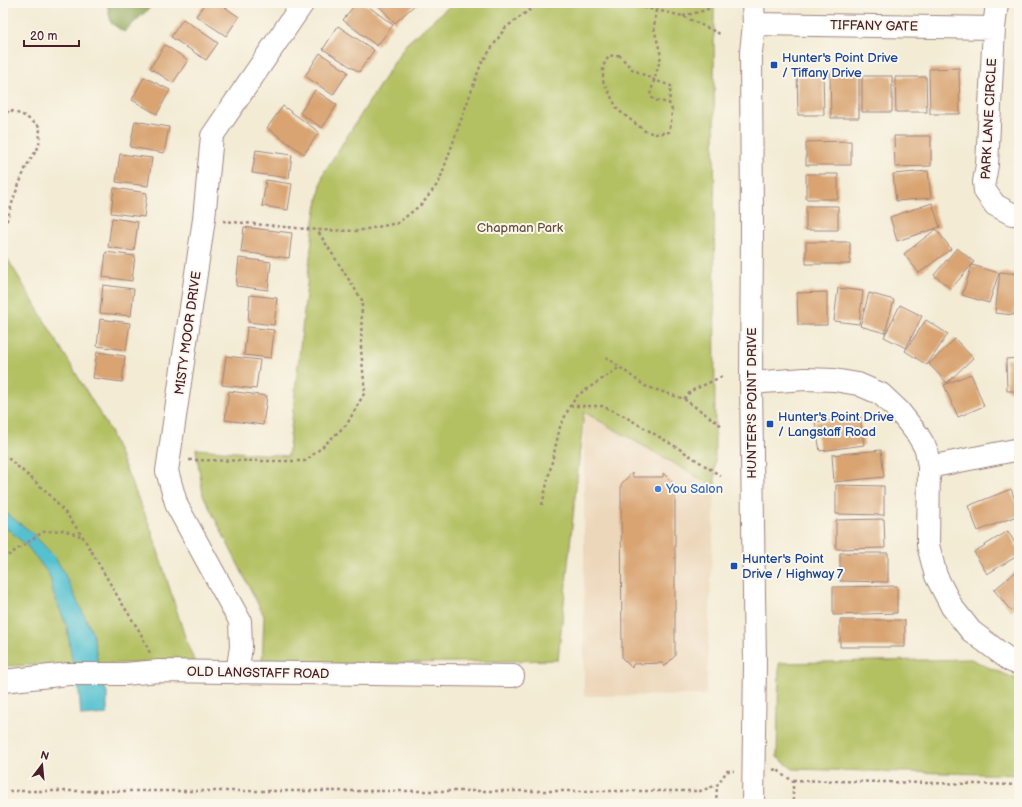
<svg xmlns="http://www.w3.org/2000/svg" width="1022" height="807" font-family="'Balsamiq Sans',sans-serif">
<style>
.built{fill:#ecd7ba}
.green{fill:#b4c164;stroke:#7f7048}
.forest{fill:#8fa75a;stroke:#6c6342}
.water{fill:#55c1d0;stroke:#50707e}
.building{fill:#d9a472}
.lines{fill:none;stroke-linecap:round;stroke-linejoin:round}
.minor-casing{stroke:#9e8580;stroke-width:24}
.path{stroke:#9e8580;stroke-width:2.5;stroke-dasharray:3 3;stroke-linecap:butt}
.minor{stroke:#fff;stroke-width:22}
.transit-dot{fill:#1a4fb4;stroke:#fbf7ec;stroke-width:1.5}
.shop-dot{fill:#3f7fe0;stroke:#fbf7ec;stroke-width:1.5}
.labels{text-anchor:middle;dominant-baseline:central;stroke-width:4;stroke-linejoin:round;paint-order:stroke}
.street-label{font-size:13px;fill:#4a1f2b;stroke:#fbf7ec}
.transit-label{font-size:13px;fill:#164399;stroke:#fbf7ec;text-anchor:start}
.park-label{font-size:13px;fill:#6a503c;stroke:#fbf7ec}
.shop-label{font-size:13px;fill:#366cbe;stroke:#fbf7ec;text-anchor:start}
</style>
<rect width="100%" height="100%" fill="#fbf7ec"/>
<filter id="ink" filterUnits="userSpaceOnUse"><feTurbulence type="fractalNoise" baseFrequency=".025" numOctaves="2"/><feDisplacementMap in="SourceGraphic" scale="8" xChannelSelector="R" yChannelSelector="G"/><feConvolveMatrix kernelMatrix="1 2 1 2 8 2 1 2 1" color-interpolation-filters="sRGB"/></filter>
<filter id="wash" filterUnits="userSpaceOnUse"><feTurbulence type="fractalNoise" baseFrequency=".012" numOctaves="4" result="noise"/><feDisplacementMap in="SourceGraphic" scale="16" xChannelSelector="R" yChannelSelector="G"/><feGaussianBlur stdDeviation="0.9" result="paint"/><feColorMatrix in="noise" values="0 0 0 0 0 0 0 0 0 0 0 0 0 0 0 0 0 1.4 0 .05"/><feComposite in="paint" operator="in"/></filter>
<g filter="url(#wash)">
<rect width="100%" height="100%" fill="#f3ebd4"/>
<path class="built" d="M584,411L715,487L706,695L584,696Z"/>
<path class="green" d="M453,3H714L715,487L584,412L558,660L262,666L264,616L203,495L196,449L288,456L314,221L323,174L406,44Z
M3,251L109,429L151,529L185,637L195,662L3,666Z
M971,659L990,668L1019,680V775L793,769L777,757L779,663Z"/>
<path class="forest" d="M107,3H155L124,32L111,23Z"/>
<path class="water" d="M3,511L30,531L54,556L62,569L93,634L101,680L107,692V714L81,716L79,691L72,661L67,627L53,592L51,581L48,573L27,546L10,531L3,527Z"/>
<g id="blocks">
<path class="building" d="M205,3H219L239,17L226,36L196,16Z
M356,3H364L393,25L377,46L343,20Z
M376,3H417L395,23Z
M183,19L218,43L206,60L171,37Z
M338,26L374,50L359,72L323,49Z
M165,45L188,60L173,83L150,68Z
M320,53L348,72L333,95L305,76Z
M959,68L960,114H930L929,69Z
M823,70L824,115H798L797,71Z
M859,70V118H831L830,71Z
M862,76H892V112H862Z
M144,77L170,90L157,114L132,100Z
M895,77H926L927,112H896Z
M315,90L337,105L322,128L300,113Z
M283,106L319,132L304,154L267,128Z
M135,121L169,127L164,153L130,147Z
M894,136H931V166L895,167Z
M851,141V165H806V142Z
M256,150L292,155L289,178L252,173Z
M120,154L152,158L148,186L116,182Z
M928,171L931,198L896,201L893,174Z
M806,174H838V199H806Z
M266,180L292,184L288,210L262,206Z
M114,188L147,193L144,217L111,213Z
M932,203L940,227L897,241L890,217Z
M806,206H838V230H806Z
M112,218L138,222L134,251L108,247Z
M244,227L292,233L289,258L241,252Z
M936,229L951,249L919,273L904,254Z
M806,242H850V264H806Z
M957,248L974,262L951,289L934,275Z
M106,252L135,256L132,281L103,277Z
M239,258L271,262L268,290L236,286Z
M972,265L999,273L989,303L962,295Z
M1000,272L1019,274L1014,315L995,313Z
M103,285L134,289L131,316L100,313Z
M838,288L863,291L859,324L834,321Z
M827,292V325H798L797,293Z
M869,293L894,300L885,333L860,326Z
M250,295L277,298L274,325L248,322Z
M900,305L922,316L906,348L884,337Z
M100,319L130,323L126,350L97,346Z
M926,320L948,334L927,365L905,351Z
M247,327L274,330L271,358L244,355Z
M955,339L973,358L947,383L929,364Z
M97,352L125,356L122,382L93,378Z
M226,356L260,360L256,389L222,385Z
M1019,358V391H1007L1006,359Z
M971,374L984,406L958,417L944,385Z
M229,391L267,396L263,425L225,420Z
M860,417L864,445L820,451L815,422Z
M881,450L884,477L834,482L832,455Z
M632,473L633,477H663V473L675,485V656L664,667L663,663L633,664L632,668L622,658L621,484Z
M836,485L884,486V515L836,514Z
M1011,489L1019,510V515L978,531L968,506Z
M884,519L885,548L836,549V520Z
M1008,531L1019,550V555L987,574L974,552Z
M840,553H888V582L840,581Z
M1019,569V604L1011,611L994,590Z
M897,586V613L833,615V587Z
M840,620H905V647H840Z"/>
</g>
</g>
<g filter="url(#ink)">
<use href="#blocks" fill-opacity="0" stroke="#9e8580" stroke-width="1"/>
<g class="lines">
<defs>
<path id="minor" d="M753,3L754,24L751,52L752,230L751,383L755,664L753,804
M997,3L994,28L987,165L984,182L985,191L995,205L1012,214H1019
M754,24L994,28
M751,383L805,379L834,380L858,384L881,394L899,411L918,435L926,449L929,467L928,545L936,576L952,607L971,631L1011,661L1019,664
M929,467L1015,450H1019
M237,673L241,647L240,621L177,506L167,471L204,219L212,136L303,3
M3,681L69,674H125L159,671L513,676"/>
</defs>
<use href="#minor" class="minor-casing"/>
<path class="path" d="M620,3L656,10L683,16L722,35
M656,10L654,28L661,56L650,95L654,100L669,103
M683,16L706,10L718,3
M619,55L632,69L654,80L671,86L669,103L672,110L671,122L669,132L655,134L645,131L618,110L603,81V66L609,56Z
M3,118L9,110L25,116L40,127L39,146L26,167L14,197L7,220L3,226
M223,221L317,230L357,231L398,223L423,203L439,182L481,64L505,28L539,3
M606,357L645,386L684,399L722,426
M684,399L691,391L723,376
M570,406H602L624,416L678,448L721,476
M3,455L9,459L47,492L68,516L83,537L118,597L140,632L150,653
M189,460L267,461H305L320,449L347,424L365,392L361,349L362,300L317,230
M542,505L560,427L570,406L578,395L620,367
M3,559L43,532L63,530L83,537
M773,770L777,769L785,777L793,780L1019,785
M793,780V804
M3,791H700L717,785L727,771H734
M716,804L717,785"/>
<use href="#minor" class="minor"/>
</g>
</g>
<g class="transit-dot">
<rect x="770" y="61" width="8" height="8" rx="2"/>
<rect x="766" y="420" width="8" height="8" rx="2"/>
<rect x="730" y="562" width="8" height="8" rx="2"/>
</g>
<circle class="shop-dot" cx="658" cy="489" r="4"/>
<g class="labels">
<g class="street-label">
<text transform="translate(874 26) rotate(1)">TIFFANY GATE</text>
<text transform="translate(989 119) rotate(-87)">PARK LANE CIRCLE</text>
<text transform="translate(188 333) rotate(-82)">MISTY MOOR DRIVE</text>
<text transform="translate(752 403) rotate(-90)">HUNTER'S POINT DRIVE</text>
<text transform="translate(258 673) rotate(1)">OLD LANGSTAFF ROAD</text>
</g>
<g class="transit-label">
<text x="782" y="58">Hunter's Point Drive<tspan x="782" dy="15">/ Tiffany Drive</tspan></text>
<text x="778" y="417">Hunter's Point Drive<tspan x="778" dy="15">/ Langstaff Road</tspan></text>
<text x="742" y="559">Hunter's Point<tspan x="742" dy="15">Drive / Highway 7</tspan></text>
</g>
<g class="park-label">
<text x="520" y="228">Chapman Park</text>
</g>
<g class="shop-label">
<text x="666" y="489">You Salon</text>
</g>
</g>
<rect width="1022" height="807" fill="none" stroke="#fbf7ec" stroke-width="16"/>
<g transform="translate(42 765) rotate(16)" stroke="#fbf7ec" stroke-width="3" paint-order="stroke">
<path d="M0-3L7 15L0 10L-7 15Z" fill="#4a1f2b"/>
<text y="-6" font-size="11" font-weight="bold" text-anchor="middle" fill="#4a1f2b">N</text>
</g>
<path d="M24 40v6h55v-6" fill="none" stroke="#4a1f2b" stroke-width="2"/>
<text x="30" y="40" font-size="12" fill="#4a1f2b" stroke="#fbf7ec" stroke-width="3" paint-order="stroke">20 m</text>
</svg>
